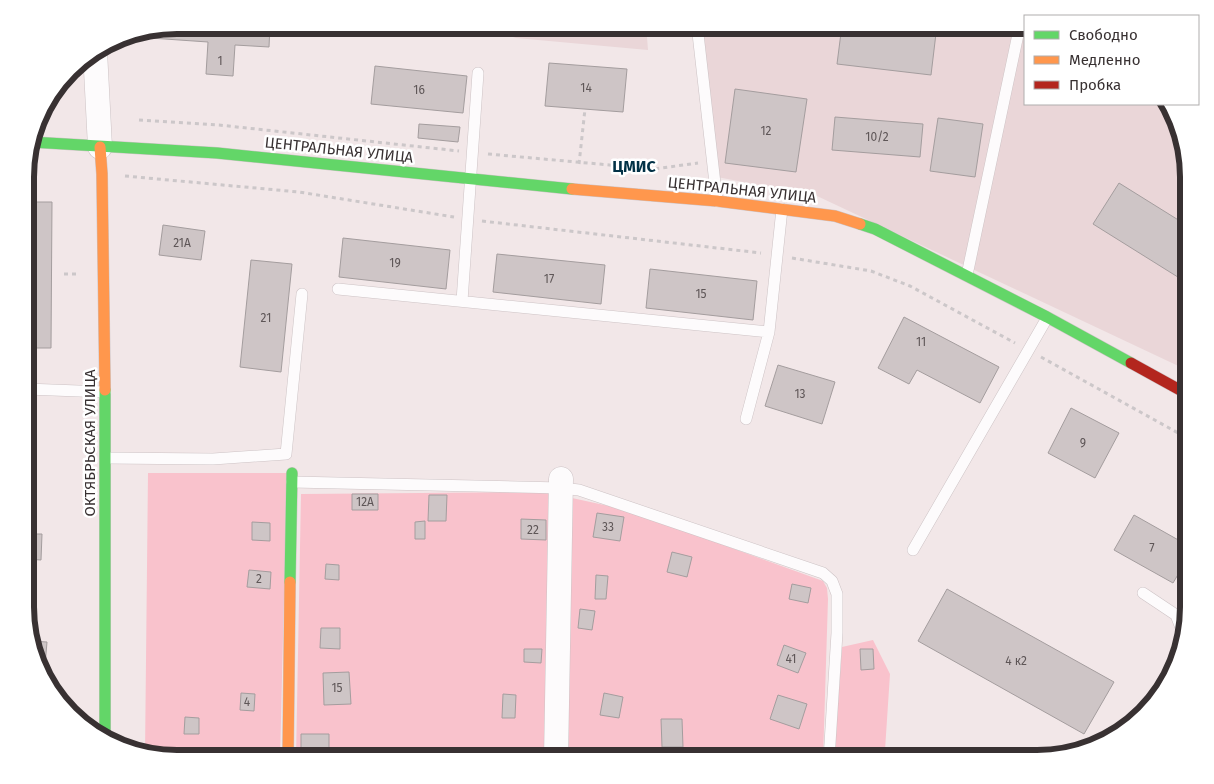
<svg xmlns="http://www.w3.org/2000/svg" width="1214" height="784" font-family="'Fira Sans',sans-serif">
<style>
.built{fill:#ead6d8}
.green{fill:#f9c2cc}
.building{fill:#cec5c6;stroke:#a49d9e}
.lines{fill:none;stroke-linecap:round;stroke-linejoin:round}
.lane-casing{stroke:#cdc3c5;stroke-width:12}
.street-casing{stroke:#cdc3c5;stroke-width:25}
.fast-casing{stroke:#cdc3c5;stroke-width:12}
.slow-casing{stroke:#cdc3c5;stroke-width:12}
.jam-casing{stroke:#cdc3c5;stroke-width:12}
.path{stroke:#ccc7c9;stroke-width:3;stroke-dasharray:4 4;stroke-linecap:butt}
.lane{stroke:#fdfbfc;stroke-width:11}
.street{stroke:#fdfbfc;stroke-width:24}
.fast{stroke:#63d668;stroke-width:11}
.slow{stroke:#ff974d;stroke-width:11}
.jam{stroke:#b3261e;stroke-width:11}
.labels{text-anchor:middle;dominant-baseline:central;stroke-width:5;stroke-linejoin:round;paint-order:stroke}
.number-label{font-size:12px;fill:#5e5657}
.street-label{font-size:15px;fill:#383132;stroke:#fff}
.neighbourhood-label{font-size:16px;font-weight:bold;fill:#023146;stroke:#fff}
.rim{fill:none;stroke:#383132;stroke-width:6}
</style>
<rect width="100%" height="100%" fill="#f2e7e8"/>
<path class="built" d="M477,25H646L648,50L516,38Z
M701,25H1025V104H1170L1189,167V371L817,196L712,176Z"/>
<path class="green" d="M148,473H287L280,759H177L145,754Z
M554,492L548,759H296L301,494Z
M572,498L627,510L823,581L827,588L828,599L823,759H705L691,757L562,759Z
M873,640L890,674L885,750L891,759H834L842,647Z"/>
<path class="building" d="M177,25H270L269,47L235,45L233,76L206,74L208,42L136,37V33Z
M842,25H937L931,75L837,64Z
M549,63L627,69L623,112L545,106Z
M375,66L467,76L463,113L371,104Z
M735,89L807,99L796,172L725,163Z
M835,117L923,124L920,157L832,150Z
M938,118L983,124L975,177L930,171Z
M419,124L460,127L458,142L418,138Z
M1119,183L1188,226L1189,224V284L1093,224Z
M26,202H52L51,348H26Z
M163,225L205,231L201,260L159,255Z
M343,238L450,250L446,289L339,277Z
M497,254L605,265L601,304L493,292Z
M251,260L292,264L281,372L240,367Z
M650,269L757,281L753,320L646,308Z
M904,317L999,367L980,403L917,370L909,384L878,368Z
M778,365L835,382L822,424L765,406Z
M1071,408L1119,433L1095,478L1048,453Z
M352,494H378V510H352Z
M429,495H447L446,521H428Z
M597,513L624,517L620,541L593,537Z
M1134,515L1189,546V556L1173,583L1114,550Z
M521,519L546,520V540L521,539Z
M425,521V539H415V522Z
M252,522L270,523V541L252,540Z
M26,534H42L41,560L26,559Z
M672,552L692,557L687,577L667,572Z
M326,564L339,565V580L325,579Z
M249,570L271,572L270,589L247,587Z
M596,575L608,576L606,599H595Z
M792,584L811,588L808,603L789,599Z
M947,589L1114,682L1084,734L918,641Z
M580,609L595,611L592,630L578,628Z
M321,628H340V649L320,648Z
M31,641L47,642L44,677H43Z
M784,645L806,653L798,673L777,665Z
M524,649H542L541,663L524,662Z
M860,649H873L874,669L861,670Z
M349,672L351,704L324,705L323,673Z
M241,693L255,694L254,711L240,710Z
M604,693L623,697L619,718L600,715Z
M503,694L516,695L515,718H502Z
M778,695L807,704L799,729L770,719Z
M185,717L199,718V734H184Z
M661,719H682L683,747H662Z
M301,734H329V759H301Z
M239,748H256V759H239Z
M476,752L496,753V759H476Z"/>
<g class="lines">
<defs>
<path id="lane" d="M697,25L717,201
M967,275L1020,25
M338,289L769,332
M462,301L478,73
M26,389L105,392
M746,419L769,332L782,209
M106,458L213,459L286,454L302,294
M292,482L561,488L579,490L823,573L832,581L837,594V633L829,759
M913,550L1047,318
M1143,593L1176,615L1183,633"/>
<path id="street" d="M95,51L100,147
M556,759L561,479"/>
<path id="fast" d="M31,142L217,153L572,189
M860,224L875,229L1047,317L1131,363
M290,582L292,473
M105,739V390"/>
<path id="slow" d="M100,147L102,174L105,390
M572,189L717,201L835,216L860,224
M288,759L290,582"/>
<path id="jam" d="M1131,363L1189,395"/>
</defs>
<use href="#lane" class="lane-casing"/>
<use href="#street" class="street-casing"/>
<use href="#fast" class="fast-casing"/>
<use href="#slow" class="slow-casing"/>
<use href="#jam" class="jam-casing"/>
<path class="path" d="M139,120L219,125L459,151
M488,154L654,169L698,163
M579,164L585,109
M125,176L299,192L454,217
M482,221L761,253
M792,258L871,271L910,286L1015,343
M64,274H80
M1041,357L1189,439"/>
<use href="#lane" class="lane"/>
<use href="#street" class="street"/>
<use href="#fast" class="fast"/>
<use href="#slow" class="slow"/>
<use href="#jam" class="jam"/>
</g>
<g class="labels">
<g class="number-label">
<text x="220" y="61">1</text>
<text x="586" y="88">14</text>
<text x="419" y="90">16</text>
<text x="766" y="131">12</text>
<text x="877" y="137">10/2</text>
<text x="182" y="243">21А</text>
<text x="395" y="263">19</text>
<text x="549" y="279">17</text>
<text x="701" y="294">15</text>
<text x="266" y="318">21</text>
<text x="921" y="342">11</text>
<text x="800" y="394">13</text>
<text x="1083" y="443">9</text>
<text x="365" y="502">12А</text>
<text x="608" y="527">33</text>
<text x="533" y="530">22</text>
<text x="1152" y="548">7</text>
<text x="259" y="579">2</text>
<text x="791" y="659">41</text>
<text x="1016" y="661">4 к2</text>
<text x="337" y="688">15</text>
<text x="247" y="702">4</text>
</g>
<g class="street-label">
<text transform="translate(339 150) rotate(6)">ЦЕНТРАЛЬНАЯ УЛИЦА</text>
<text transform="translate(742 190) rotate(6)">ЦЕНТРАЛЬНАЯ УЛИЦА</text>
<text transform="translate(90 443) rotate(-90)">ОКТЯБРЬСКАЯ УЛИЦА</text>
</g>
<g class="neighbourhood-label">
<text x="634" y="166">ЦМИС</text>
</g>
</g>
<path d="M0 0H1214V784H0ZM177 34H1037A143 143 0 0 1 1180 177V607A143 143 0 0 1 1037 750H177A143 143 0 0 1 34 607V177A143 143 0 0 1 177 34Z" fill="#fff" fill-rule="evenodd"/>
<path class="rim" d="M177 34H1037A143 143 0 0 1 1180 177V607A143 143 0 0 1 1037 750H177A143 143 0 0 1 34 607V177A143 143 0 0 1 177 34Z"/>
<rect x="1024" y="15" width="175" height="90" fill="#ffffff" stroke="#afadad"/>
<rect x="1034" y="31" width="25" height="8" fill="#63d668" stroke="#afadad"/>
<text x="1069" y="40" font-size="15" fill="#383132">Свободно</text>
<rect x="1034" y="56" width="25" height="8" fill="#ff974d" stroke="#afadad"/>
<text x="1069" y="65" font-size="15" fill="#383132">Медленно</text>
<rect x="1034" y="81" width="25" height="8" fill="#b3261e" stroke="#afadad"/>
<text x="1069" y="90" font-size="15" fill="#383132">Пробка</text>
</svg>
